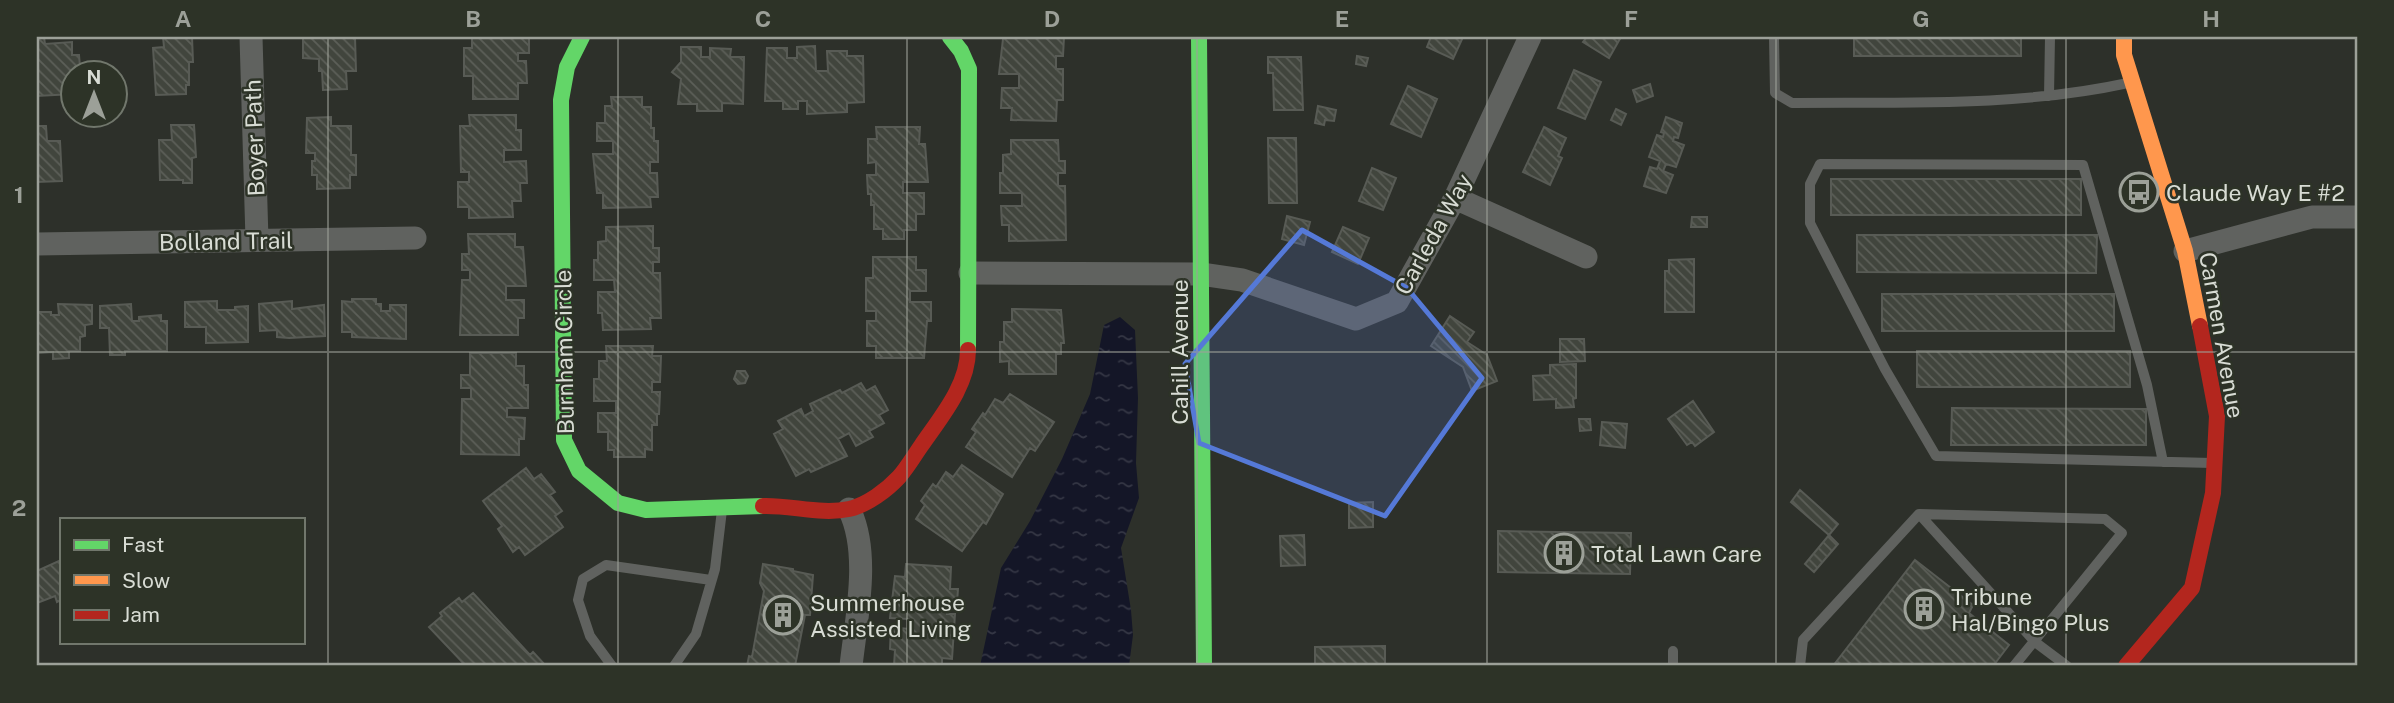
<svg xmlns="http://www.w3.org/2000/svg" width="2394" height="703" font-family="'Public Sans',sans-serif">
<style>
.water{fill:url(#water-ripples)}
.building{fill:url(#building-back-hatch);stroke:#585b55;stroke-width:2}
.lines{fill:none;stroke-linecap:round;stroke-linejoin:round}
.lane{stroke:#60625f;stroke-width:10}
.street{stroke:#60625f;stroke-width:23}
.fast{stroke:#63d668;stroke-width:16}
.slow{stroke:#ff974d;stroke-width:16}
.jam{stroke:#b3261e;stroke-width:16}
.marked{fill:#5579d7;fill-opacity:0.2;stroke:#5579d7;stroke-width:5;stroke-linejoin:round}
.grid{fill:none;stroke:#9ca098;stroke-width:2;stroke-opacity:0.55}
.labels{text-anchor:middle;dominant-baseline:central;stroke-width:5;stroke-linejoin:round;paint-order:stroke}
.street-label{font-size:23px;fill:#d8dcd4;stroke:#2d3327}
.poi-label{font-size:23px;fill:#d8dcd4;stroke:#2d3327;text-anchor:start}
.neatline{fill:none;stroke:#9ca098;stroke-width:2.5}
.grid-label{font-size:23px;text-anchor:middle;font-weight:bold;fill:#9ca098}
</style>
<defs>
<pattern id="water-ripples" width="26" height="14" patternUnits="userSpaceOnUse" patternTransform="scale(1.75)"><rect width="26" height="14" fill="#141627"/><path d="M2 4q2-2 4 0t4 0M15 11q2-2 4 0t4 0" fill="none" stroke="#353745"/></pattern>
<pattern id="building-back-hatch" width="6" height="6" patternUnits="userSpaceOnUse" patternTransform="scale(1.75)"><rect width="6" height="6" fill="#41453d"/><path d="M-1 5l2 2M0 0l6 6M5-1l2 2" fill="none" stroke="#5c5f58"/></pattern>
</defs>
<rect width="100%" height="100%" fill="#2d302a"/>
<path class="water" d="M1120,317L1135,330L1138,398L1136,463L1139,498L1121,548L1131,610L1133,635L1129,666H980L1001,568L1030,521L1062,459L1090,394L1104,325Z"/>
<path class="building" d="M37,37H44L45,44L72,42V55H79L80,67L79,72H72L73,94L37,96Z
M163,37H192L193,62H189V85H186V94L156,95L153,48L164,47Z
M303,37H355L356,71H346L347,89L323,90L322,71H319V59L303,58Z
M472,37H529V53H518V61H526L527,83H518V99H473V76H464V48H472Z
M1007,37H1064L1063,56H1056V69H1063V100H1057L1056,121L1011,120L1012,108H1001L1002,88H1019V74H999L1003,39Z
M1431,37H1463L1453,59L1427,47Z
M1587,37H1621L1609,58L1583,42Z
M1854,37H2021V56H1854Z
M815,46L816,71H828L827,51H847V56H863L864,102L847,103V112L807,114V101H798V109H783V101H765L767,48H787V58H797V47Z
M681,47H701V57H710V48L731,49L730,57H744L743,104L722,103V111H697V104H678L681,79L672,72L681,62Z
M1357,56L1368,58L1366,66L1356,64Z
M1268,57H1301L1303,110H1274L1273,73H1268Z
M1574,70L1601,82L1585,119L1558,108Z
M1650,84L1653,96L1637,102L1633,90Z
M1408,86L1437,99L1421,137L1391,124Z
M611,97H642V107H651V128H654V141H658V162H650V173H657L658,197H650L651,207L603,208V193H597L593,154H613V141H597V123H605V106H612Z
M1318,106L1336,110L1334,121L1325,120L1324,125L1315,123Z
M1616,109L1626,114L1621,125L1611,120Z
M469,115H516V130H521V150H504V162L526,161L527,183H520L521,201H512L513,217L469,218V207H458V182H469V172H461L460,126H470Z
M331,117V126H351V155H356V175H350V188L317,189V175H312V161H315V153H306L307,118Z
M1666,117L1682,123L1678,138L1674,137L1673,141L1684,145L1676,167L1666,164L1663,171L1673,175L1666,193L1644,186L1650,167L1657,169L1660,161L1649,157L1657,135L1663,137L1664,133L1661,132Z
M171,125H194L196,157L192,158V183H183V180H160L159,140H172Z
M37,126H46L47,141H60L62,181L37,182Z
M876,127H920L919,144H925L928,182H903V193H924V214H916V230H904V239H883V229H874V205H871V194H868L867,175H876V162L868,163V139H877Z
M1544,127L1566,138L1558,156L1562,158L1550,185L1523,172Z
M1268,138H1296L1297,203H1269Z
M1011,140H1058L1059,161H1065V173H1058V186H1065L1066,240L1009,241V225H1002L1001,206H1022V193H1000V173H1003V155L1011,154Z
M1372,168L1396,178L1383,210L1359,201Z
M1831,179H2081V215H1831Z
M1287,216L1310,222L1304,245L1282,239Z
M1692,217H1707V227H1691Z
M653,226V248H659V262H653V273H660L661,318H650L651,329L603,330L602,313H598V292H615L614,280H594V260H598V242L606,241V227Z
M1343,227L1369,238L1358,264L1332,252Z
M468,234H515V247H523L526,286H506V300H524V318H518V335H460L462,280H470V270H462V254H469Z
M1857,235H2097L2096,273L1857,272Z
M873,257H916V270H926V291H910V302H931V321H927L924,358H876V346H867V321H876V311H866V278H873Z
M1694,259V312H1665V271H1669V260Z
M1882,294H2114V331H1882Z
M352,299H376V304H381V311H390V305H406V339L352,337V332H342V301L352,302Z
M217,301V310H235V307L248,306V342L206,343V327H185V302Z
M292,301V309L324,305L325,336L289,338L277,337V330L260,331L259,304Z
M58,304L92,305V324L85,325V336L80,337V351H69V358L53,359V352L39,353L37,349L38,312H51V315H59Z
M131,304L132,321H139V317L161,315V321H167V351H125V355H110L109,328H100V306Z
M1012,309L1061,310L1064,343H1061V354H1056V374H1009V361L1000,362V342H1004V322H1012Z
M1450,316L1474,332L1467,342L1487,355L1497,381L1472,391L1463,367L1431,346Z
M1560,339H1584L1585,361L1560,362Z
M606,346H653L652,356H661L660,382H652V392H660L659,414H657V425H652V450L645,449V457H614V450H608V432H598V413H616V401H594V379H599V361H607Z
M1917,351H2130V387H1917Z
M470,353H516V366H524V385H528V408H507V417L525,418L524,439H519V455L461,454L462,399H471V388H461V375H470Z
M1576,364V398L1573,399L1574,407L1556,408V399L1534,400L1533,376L1550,375V365Z
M737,371H745L748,376L745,383L738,384L734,379Z
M861,383L866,391L875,386L888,410L879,415L884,423L869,431L873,437L856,446L849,433L838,439L847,456L811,472L809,469L796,476L774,434L783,429L778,421L801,409L804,416L813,411L810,404L840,390L842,393Z
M1010,394L1054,422L1035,451L1030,448L1012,477L966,447L976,432L972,429L983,413L985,415L995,399L1003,403Z
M1693,401L1714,432L1695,446L1692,442L1687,445L1668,419Z
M1952,408L2146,409V445H1951Z
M1579,419H1590L1591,430L1580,431Z
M1602,422L1627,424L1625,448L1600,445Z
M962,465L1003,494L986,524L983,522L962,551L916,519L925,505L921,501L933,484L936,487L946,472L953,477Z
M526,468L534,479L541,474L555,492L550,495L562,511L555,516L563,527L525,555L519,547L513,552L498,529L502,526L483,501Z
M1800,490L1838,524L1829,535L1791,502Z
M1373,502V527L1349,528V503Z
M1498,531L1631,533L1630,574L1498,572Z
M1304,535L1305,565L1281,566L1280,536Z
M1829,535L1838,544L1814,572L1805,564Z
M61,560V600L57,602L55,596L37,603V571Z
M1915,560L1973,605L1969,613L2009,645L1993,666H1833Z
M763,564L793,569V571L813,575L810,615H805L795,666H747L749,656L752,657L764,591L760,583Z
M906,564L951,567L950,589H958L957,603L948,602L947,614H955L952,659L942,658V666H894L895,650L890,649L891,627L909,629V619L890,618L895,576L905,577Z
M473,593L530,655L533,652L546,666H466L429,627L442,616L440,613L459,598L462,602Z
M1385,646V666H1315V647Z"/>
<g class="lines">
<path class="lane" d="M1774,37L1775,93L1792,103C1904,102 2018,107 2128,83
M2049,96L2050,37
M2163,462L2147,385L2083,165L1820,164L1810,184V223L1885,369L1936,456L2212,463
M1919,514L2105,519L2122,533L2014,666
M1673,651V666
M612,666L590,636L578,600L583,579L606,565L711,580
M674,666L696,634L715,569L722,510
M1800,666L1803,640L1919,514L2035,642L2067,666"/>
<path class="street" d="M251,37L257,240
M1455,198L1586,257
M37,244L415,238
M2185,251L2312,217H2357
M970,273L1201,274L1242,280L1356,319L1397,302L1455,198L1530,37
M849,509C871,553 856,619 851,666"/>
<path class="fast" d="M582,37L567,67L561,100L564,440L579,471L618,503L646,510L763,506
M950,37L961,51L969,69L968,350
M1199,37L1204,666"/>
<path class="slow" d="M2124,37V55L2185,251L2200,326"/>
<path class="jam" d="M763,506C791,505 821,515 849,509C867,505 887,490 899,477C907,468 914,456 921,446C940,418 968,386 968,350
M2126,666L2192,588L2213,493L2217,416L2200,326"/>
</g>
<path class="marked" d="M1302,230L1407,288L1482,378L1385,516L1199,443L1185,364Z"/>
<path class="grid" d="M328,37V666M618,37V666M907,37V666M1197,37V666M1487,37V666M1776,37V666M2066,37V666M37,352H2357"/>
<defs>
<symbol id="bus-ring" viewBox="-11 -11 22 22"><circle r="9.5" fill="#2d3327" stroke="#9ca098" stroke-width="1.5"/><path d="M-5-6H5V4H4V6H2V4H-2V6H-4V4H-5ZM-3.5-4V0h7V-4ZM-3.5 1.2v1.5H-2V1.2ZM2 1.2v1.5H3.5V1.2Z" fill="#9ca098"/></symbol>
<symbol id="building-ring" viewBox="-11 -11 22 22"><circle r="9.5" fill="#2d3327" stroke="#9ca098" stroke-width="1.5"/><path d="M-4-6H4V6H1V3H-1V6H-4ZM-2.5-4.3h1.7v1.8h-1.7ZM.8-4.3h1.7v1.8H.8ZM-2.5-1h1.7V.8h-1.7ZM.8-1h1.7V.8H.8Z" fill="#9ca098"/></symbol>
</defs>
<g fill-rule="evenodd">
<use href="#bus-ring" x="2117" y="170" width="44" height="44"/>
<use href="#building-ring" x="1542" y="531" width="44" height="44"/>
<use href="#building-ring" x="1902" y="587" width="44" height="44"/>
<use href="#building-ring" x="761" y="593" width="44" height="44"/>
</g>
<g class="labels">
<g class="street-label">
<text transform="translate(254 138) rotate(-92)">Boyer Path</text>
<text transform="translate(1433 234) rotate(-61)">Carleda Way</text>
<text transform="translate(226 241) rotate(-1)">Bolland Trail</text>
<text transform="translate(2222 335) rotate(80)">Carmen Avenue</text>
<text transform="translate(564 352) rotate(-91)">Burnham Circle</text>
<text transform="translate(1179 352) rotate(-90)">Cahill Avenue</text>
</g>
<g class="poi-label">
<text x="2166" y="192">Claude Way E #2</text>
<text x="1591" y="553">Total Lawn Care</text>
<text x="1951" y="596">Tribune<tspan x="1951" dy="26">Hal/Bingo Plus</tspan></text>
<text x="810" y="602">Summerhouse<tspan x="810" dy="26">Assisted Living</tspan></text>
</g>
</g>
<rect width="2394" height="703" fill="none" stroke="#2d3327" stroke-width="77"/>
<rect x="60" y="518" width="245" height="126" fill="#2d3327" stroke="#71776c" stroke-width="2"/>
<rect x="74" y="540" width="35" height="10" fill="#63d668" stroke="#71776c" stroke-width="2"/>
<text x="122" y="552" font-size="21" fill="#d8dcd4">Fast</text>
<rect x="74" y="575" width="35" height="10" fill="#ff974d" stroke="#71776c" stroke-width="2"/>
<text x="122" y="588" font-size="21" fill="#d8dcd4">Slow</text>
<rect x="74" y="610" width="35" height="10" fill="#b3261e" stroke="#71776c" stroke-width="2"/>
<text x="122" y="622" font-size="21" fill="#d8dcd4">Jam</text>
<g transform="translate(94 94)"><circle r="33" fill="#2d3327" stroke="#71776c" stroke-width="2"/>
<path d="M0-5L12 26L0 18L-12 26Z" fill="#9ca098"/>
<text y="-10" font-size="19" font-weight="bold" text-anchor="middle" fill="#d8dcd4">N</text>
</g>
<rect x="38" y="38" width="2318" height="626" class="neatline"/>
<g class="grid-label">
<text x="183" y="27">A</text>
<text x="473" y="27">B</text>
<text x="763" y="27">C</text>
<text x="1052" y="27">D</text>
<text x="1342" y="27">E</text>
<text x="1631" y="27">F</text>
<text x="1921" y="27">G</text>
<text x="2211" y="27">H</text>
<text x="19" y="203">1</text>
<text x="19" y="516">2</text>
</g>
</svg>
